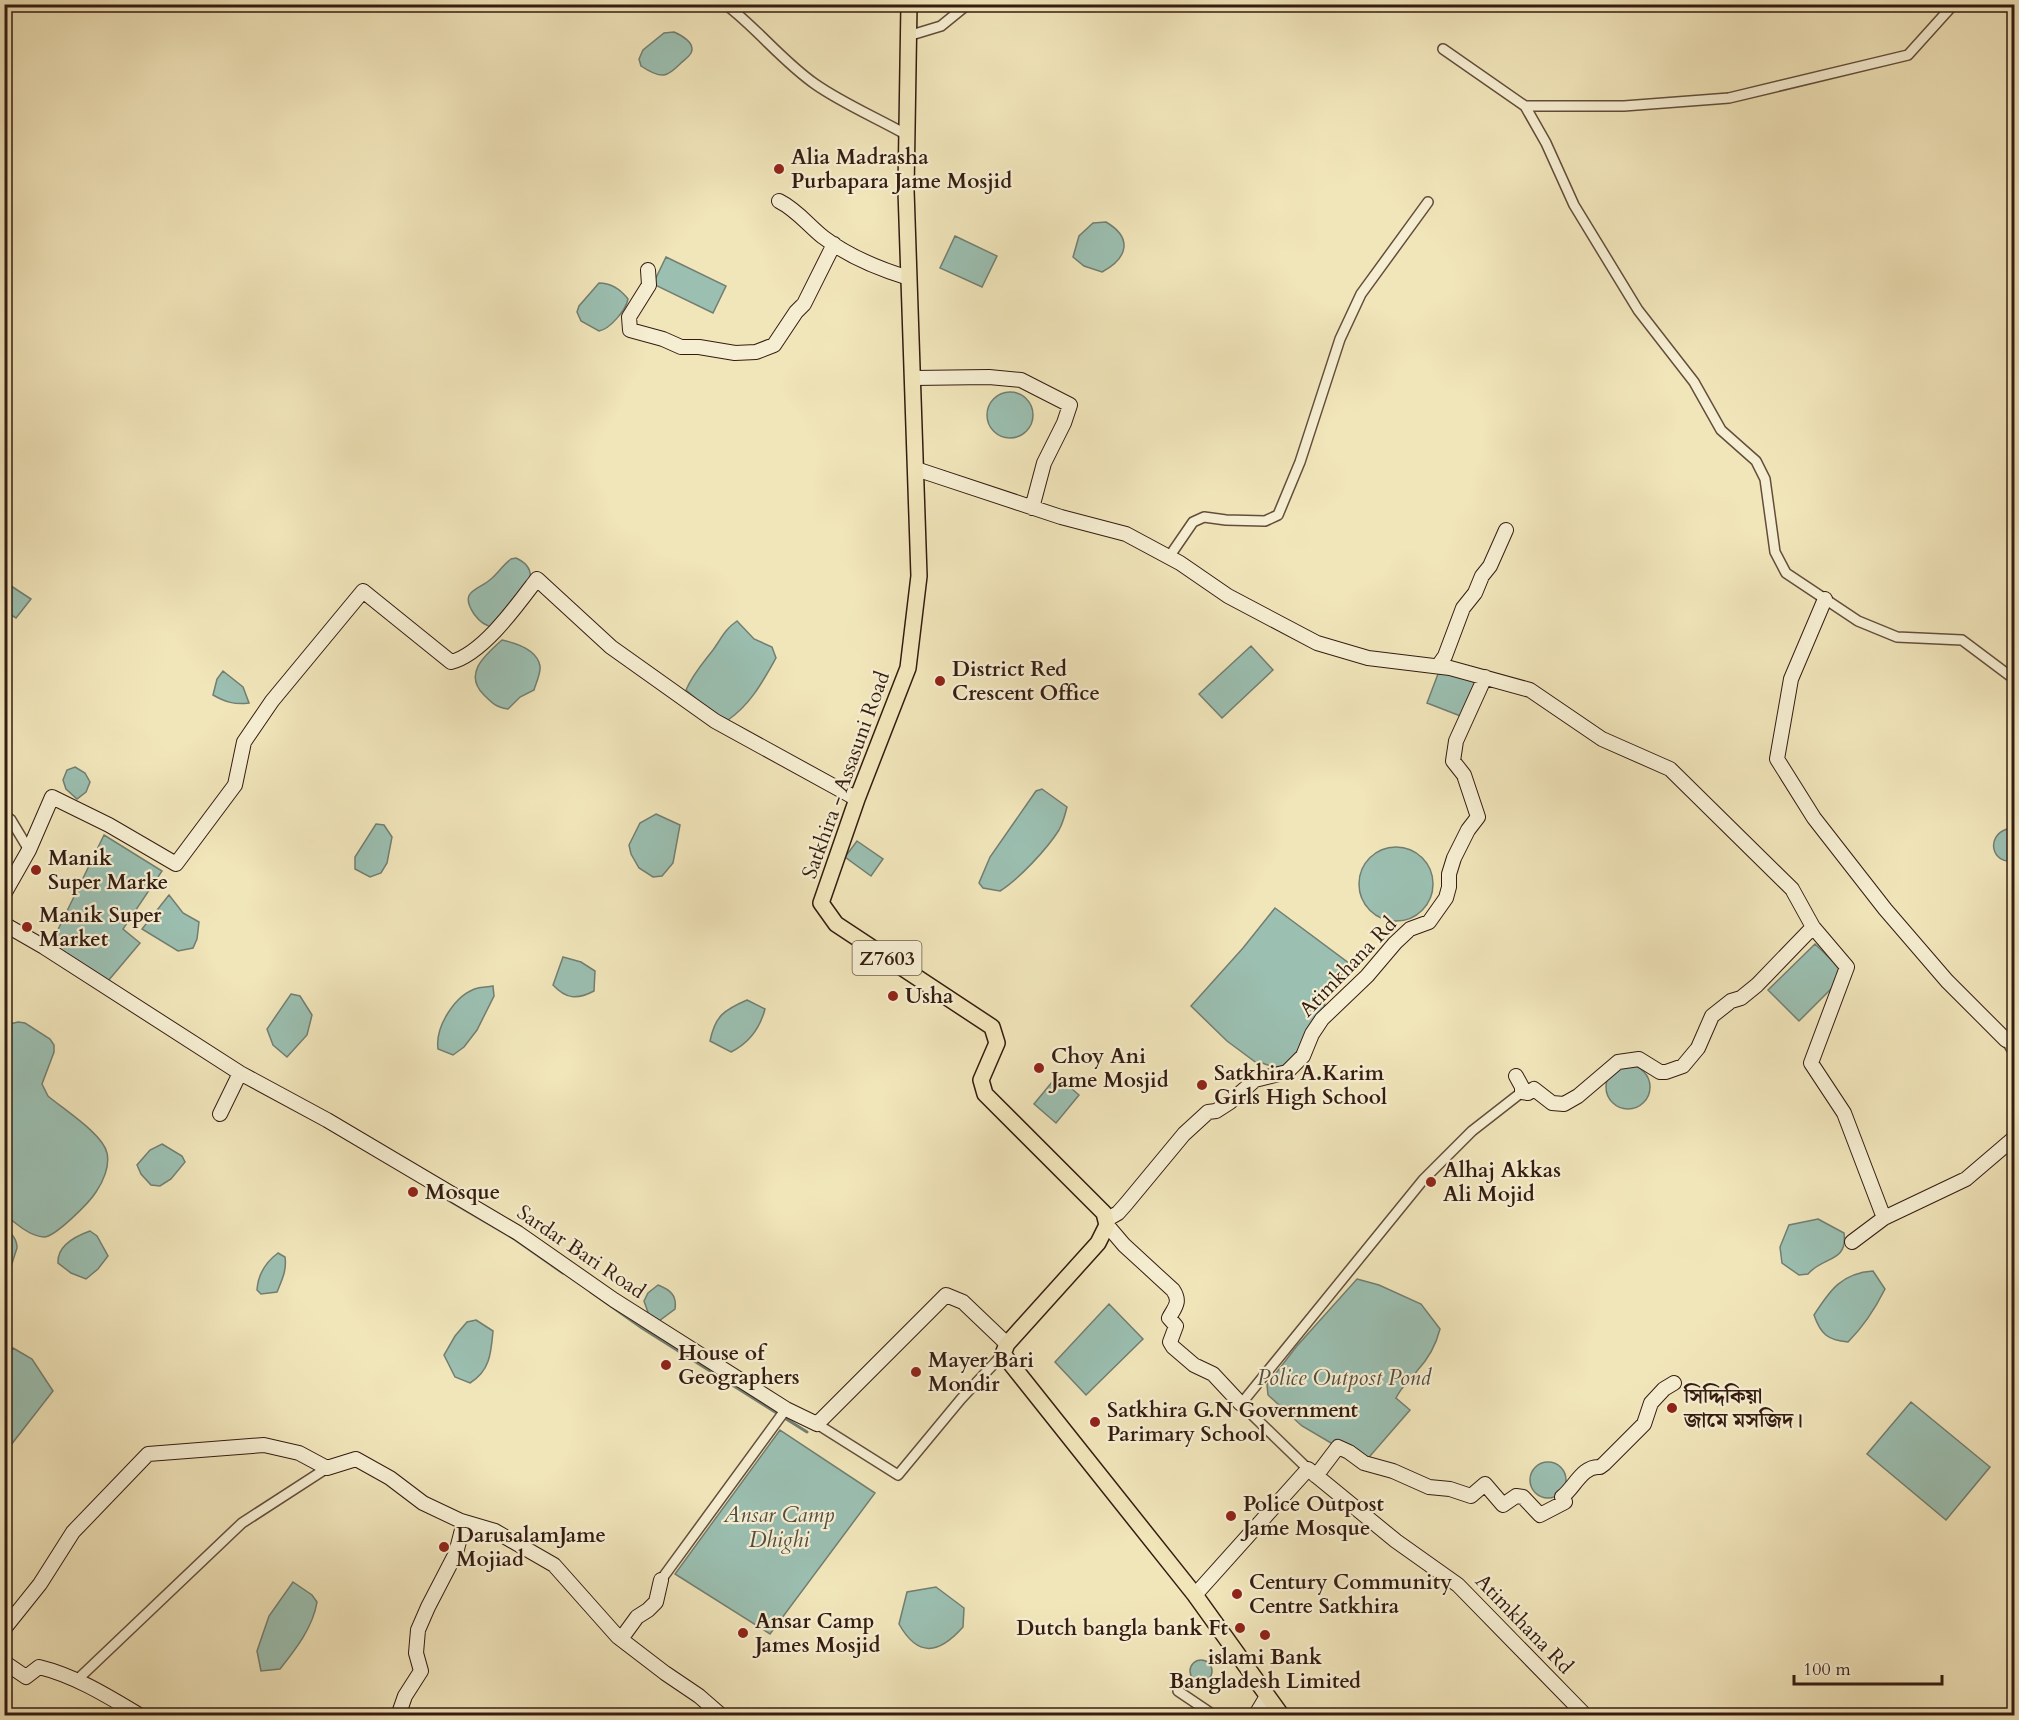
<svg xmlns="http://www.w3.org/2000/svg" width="2019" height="1720" font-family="Cardo,'Noto Serif Bengali',serif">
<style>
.water{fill:#9bbfb1;stroke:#727e71;stroke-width:1.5}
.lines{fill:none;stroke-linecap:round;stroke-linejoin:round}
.stream{stroke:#727e71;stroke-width:3}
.street-casing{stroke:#634e3b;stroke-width:12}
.secondary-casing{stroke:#341c11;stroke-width:16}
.primary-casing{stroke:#341c11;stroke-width:18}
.street{stroke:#f6eed2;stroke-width:9}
.secondary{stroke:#f6eed2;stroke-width:14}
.primary{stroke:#f1e5ba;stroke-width:15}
.poi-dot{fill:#8f2418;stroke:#f6eed2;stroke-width:2}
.labels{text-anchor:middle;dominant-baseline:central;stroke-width:4.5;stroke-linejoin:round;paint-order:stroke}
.shield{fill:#f6eed2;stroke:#6e5b4b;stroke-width:1.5}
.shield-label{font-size:20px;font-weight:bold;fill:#341c11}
.poi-label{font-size:21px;font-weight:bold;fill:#341c11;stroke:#f6eed2;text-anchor:start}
.street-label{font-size:21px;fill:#341c11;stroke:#f6eed2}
.water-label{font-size:22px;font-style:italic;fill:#534d41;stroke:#f6eed2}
</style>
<rect width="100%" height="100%" fill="#f1e5ba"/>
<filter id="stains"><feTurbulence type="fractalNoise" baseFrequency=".00333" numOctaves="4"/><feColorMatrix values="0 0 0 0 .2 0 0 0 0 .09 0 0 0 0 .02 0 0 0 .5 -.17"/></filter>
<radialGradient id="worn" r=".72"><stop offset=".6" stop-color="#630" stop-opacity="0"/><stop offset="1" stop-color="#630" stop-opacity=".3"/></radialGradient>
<path class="water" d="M674,32C681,35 696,43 691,53C689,57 683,61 680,64C676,68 670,74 664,75C656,76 647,70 641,66L639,59L643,50L664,33Z
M1106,222C1133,238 1128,258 1102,272L1084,266L1073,257L1079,236L1093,223Z
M955,236L997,256L982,287L940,268Z
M666,257L726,286L713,313L653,284Z
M599,283C611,283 621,290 628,299C626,310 610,329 599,331L581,321L577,312L579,306Z
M987 415a23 23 0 1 1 46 0a23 23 0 1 1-46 0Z
M516,558C525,562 532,569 530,580L493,627C485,626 479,621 474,614C458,590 479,590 491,579C498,573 503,565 511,559Z
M5,582L31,599L16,618L5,611Z
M737,621L754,639L772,647L776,658C763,681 751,704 728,720L710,711L686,690C693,674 703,663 713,650C721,639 725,629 737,621Z
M502,640C516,643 537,649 540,666C541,673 536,683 534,690L520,697L508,709C496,707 493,704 484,695C463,674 484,656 502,640Z
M1251,646L1273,670L1222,718L1199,694Z
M223,671L243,687L249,703C235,705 225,702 213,695L217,679Z
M1450,672L1476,683L1463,717L1427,703L1438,674Z
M75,767L85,773L90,782L86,792L77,799L66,789L63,780L67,770Z
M1042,789L1067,807C1065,815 1063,823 1059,830C1047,849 1019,879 1000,891L983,888L979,883L990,857L1036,791Z
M656,814L680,825L673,863L662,876L653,877L639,868L631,854L629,845L640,823Z
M376,824L384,825L392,837L387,863L381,873L370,877L355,869V857Z
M2007,829L2014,830V861C1992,865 1985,836 2007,829Z
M104,835L162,871L123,929L140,943L108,981L51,944Z
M857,841L883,859L871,876L845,857Z
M1359 884a37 37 0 1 1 74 0a37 37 0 1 1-74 0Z
M169,895L183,913L199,922L197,939L193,948L178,951L142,929Z
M1275,908L1350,964L1326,994L1324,1008L1290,1063C1279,1069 1271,1067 1260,1062L1258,1064L1227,1041L1191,1006L1243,948Z
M1815,944L1846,974L1799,1021L1768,990Z
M563,957L581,962L595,971L594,991C577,1000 566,999 553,985Z
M493,986L494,996L477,1030L464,1047L453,1055L438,1049C435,1027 455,994 478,988C482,987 488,987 493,986Z
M291,994L300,996L312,1015L307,1035L287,1057L273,1045L267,1029Z
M747,1000L765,1009C760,1028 749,1043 731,1052L710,1041C715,1016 724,1010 747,1000Z
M18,1022L25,1023L50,1039L54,1045V1052L42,1084L48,1096C63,1109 103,1134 107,1153C110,1166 103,1182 96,1192C89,1203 55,1237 44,1237C31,1237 13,1222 5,1214V1033L10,1024Z
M1606 1087a22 22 0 1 1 44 0a22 22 0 1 1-44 0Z
M1057,1076L1079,1095L1056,1123L1034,1104Z
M162,1144L182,1156L185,1162L171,1179L160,1186L151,1185L141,1174L137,1165L150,1150Z
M1818,1219L1844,1233C1848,1263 1823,1256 1808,1274L1799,1275L1782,1263L1780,1247L1789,1225Z
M5,1228C12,1234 17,1239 17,1248L5,1285Z
M90,1231L97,1236L108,1256L98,1269L86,1279L71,1273L58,1263C57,1246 76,1236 90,1231Z
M278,1253L285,1257C287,1270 282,1280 277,1292L261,1294L257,1290C258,1275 266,1262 278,1253Z
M1873,1271L1885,1289C1875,1309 1864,1326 1848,1342C1828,1340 1821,1335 1814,1315C1830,1290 1842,1273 1873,1271Z
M1357,1279L1379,1285L1421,1304L1440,1329C1436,1345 1429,1358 1417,1371C1409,1381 1402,1386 1396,1398L1410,1410L1364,1463L1346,1447L1331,1443L1302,1426L1268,1395L1267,1385L1296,1347Z
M658,1285C671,1290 677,1296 675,1309L659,1321L650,1318L644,1301L648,1293Z
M1109,1304L1143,1339L1086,1395L1055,1362Z
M476,1320L493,1331C491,1353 490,1371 470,1383L455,1377L444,1355L455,1336L467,1322Z
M13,1348L32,1359L53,1391L7,1450L4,1447L5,1358Z
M1911,1402L1990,1467L1946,1520L1867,1454Z
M780,1430L875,1493L770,1634L675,1574Z
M1530 1480a18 18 0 1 1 36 0a18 18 0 1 1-36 0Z
M293,1582L312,1595L317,1602C313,1627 296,1649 280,1669L261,1671L257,1651L269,1616Z
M936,1587L964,1608L963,1627C939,1654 918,1658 899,1624L907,1592Z
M1190 1671a11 11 0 1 1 22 0a11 11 0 1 1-22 0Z"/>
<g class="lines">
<path class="stream" d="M429,1186L431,1190L513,1238L563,1273
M591,1292L642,1328L807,1432"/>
<defs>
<path id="street" d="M725,4C757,28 782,61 815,84C842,103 877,118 907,135
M908,36L941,26L968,4
M1443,49L1525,106L1546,143L1574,205L1638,310L1694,382L1721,430L1756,461L1765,479L1775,552L1786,573L1858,621L1897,637L1962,640L2014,679
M1525,106H1624L1729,98L1908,55L1954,4
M1169,557L1193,522L1204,517L1226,520L1265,521L1278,515L1300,462L1340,339L1361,294L1428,202
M4,815L11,820L29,850
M2006,1040L2014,1053
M817,1424L898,1475L961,1399L1003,1354
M1308,1469L1241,1404L1423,1180L1472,1131L1522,1092
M661,1580L786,1409
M77,1680L242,1523L327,1468
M1178,1691L1215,1716"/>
<path id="secondary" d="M779,201C797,210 808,225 823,237C848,256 879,269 909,278
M648,270L649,285L629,317L630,330L663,339L681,347H699L735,353L756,352L774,345L796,312L804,304L834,244
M913,378L989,377L1021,380L1070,405L1064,423L1044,463L1032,508
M916,469L1061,517L1126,534L1180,563L1228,596L1317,643L1368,658L1450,668L1530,690L1602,739L1670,769L1792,889L1813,927L1847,967L1811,1063L1844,1113L1884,1218
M1825,599L1791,679L1777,759L1814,818L1885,909L1947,981L2006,1040
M1438,666L1445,656L1463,608L1475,593L1482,576L1490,566L1506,530
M4,894L29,850L52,797L109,825L176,864L235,785L244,742L272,701L363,591L451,662C483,654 518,604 537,579L611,647L715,721L857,799
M4,924L44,947L240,1073L327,1120L518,1233L614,1300L786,1409L817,1424L946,1295L963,1302L1007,1344
M1516,1076L1522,1087V1092L1528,1093L1534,1089L1552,1103L1564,1104L1578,1096L1618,1062L1639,1059L1660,1072H1666L1683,1066L1698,1048L1712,1016L1731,1001L1741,998L1757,985L1813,927
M220,1114L240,1073
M1106,1220L1118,1213L1126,1204L1184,1134L1208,1112L1216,1111L1230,1102L1255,1080L1287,1072L1303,1056L1312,1034L1322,1019L1367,976L1395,943L1410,929L1429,922L1446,898L1449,887V874L1454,858L1468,830L1478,817L1464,775L1453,761L1456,741L1485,677
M1107,1225L1124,1245L1173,1290C1181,1302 1175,1307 1169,1318L1176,1326L1170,1342L1173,1347L1194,1365L1213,1374L1241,1404
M1852,1242L1884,1218L1966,1179L2014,1138
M1316,1476L1338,1447L1349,1452L1364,1463L1393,1471L1429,1487L1450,1489L1471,1496L1485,1484L1503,1505L1516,1496L1523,1497L1540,1515L1565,1502L1562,1497C1574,1488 1583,1465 1600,1467L1604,1464L1644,1424L1651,1403L1664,1389L1674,1383
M1195,1595L1308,1469L1396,1541L1458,1585L1586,1716
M4,1629L40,1584L73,1532L148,1454L264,1445L299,1453L327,1468L356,1459L390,1478L423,1503L461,1521L495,1531L554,1565L618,1637L665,1673L699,1696L722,1716
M621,1639L637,1617L648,1610L656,1602L661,1580
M4,1662L26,1677L39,1667C76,1676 109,1697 141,1716
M398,1716L405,1696L421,1671L416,1653L418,1630L428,1607L456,1553L464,1522
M1255,1716L1267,1696"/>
<path id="primary" d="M909,4L906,190L919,576L908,668L857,799L821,903L836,924L992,1027L997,1043L981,1080L985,1094L1104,1213L1107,1225L1098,1243L1007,1344L1003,1354L1195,1595L1282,1716"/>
</defs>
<use href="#street" class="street-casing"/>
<use href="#secondary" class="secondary-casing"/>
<use href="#primary" class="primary-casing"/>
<use href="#street" class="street"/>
<use href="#secondary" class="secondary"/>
<use href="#primary" class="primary"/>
</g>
<g class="poi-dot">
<circle cx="779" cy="169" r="6"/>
<circle cx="940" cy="681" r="6"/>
<circle cx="36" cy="870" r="6"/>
<circle cx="27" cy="927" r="6"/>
<circle cx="893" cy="996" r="6"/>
<circle cx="1039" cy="1068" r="6"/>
<circle cx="1202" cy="1085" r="6"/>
<circle cx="1431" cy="1182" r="6"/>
<circle cx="413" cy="1192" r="6"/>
<circle cx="666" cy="1365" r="6"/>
<circle cx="916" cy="1372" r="6"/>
<circle cx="1672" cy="1408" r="6"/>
<circle cx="1095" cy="1422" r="6"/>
<circle cx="1231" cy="1516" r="6"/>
<circle cx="444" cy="1547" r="6"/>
<circle cx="1237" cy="1594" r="6"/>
<circle cx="1240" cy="1628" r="6"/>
<circle cx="743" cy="1633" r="6"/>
<circle cx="1265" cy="1635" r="6"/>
</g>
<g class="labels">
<rect class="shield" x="852.5" y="941" width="69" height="34" rx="4.5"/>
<g class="shield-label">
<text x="887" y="958">Z7603</text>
</g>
<g class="poi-label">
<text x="791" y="157">Alia Madrasha<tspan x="791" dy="24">Purbapara Jame Mosjid</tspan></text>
<text x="952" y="669">District Red<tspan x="952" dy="24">Crescent Office</tspan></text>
<text x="48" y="858">Manik<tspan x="48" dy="24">Super Marke</tspan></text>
<text x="39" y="915">Manik Super<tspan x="39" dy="24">Market</tspan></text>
<text x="905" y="996">Usha</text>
<text x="1051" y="1056">Choy Ani<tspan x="1051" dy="24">Jame Mosjid</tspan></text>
<text x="1214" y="1073">Satkhira A.Karim<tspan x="1214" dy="24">Girls High School</tspan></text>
<text x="1443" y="1170">Alhaj Akkas<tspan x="1443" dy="24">Ali Mojid</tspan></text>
<text x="425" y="1192">Mosque</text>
<text x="678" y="1353">House of<tspan x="678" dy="24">Geographers</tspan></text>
<text x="928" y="1360">Mayer Bari<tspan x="928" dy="24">Mondir</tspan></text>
<text x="1684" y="1396">সিদ্দিকিয়া<tspan x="1684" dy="24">জামে মসজিদ।</tspan></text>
<text x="1107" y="1410">Satkhira G.N Government<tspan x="1107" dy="24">Parimary School</tspan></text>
<text x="1243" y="1504">Police Outpost<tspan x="1243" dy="24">Jame Mosque</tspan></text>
<text x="456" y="1535">DarusalamJame<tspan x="456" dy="24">Mojiad</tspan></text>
<text x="1249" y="1582">Century Community<tspan x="1249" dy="24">Centre Satkhira</tspan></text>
<text x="755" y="1621">Ansar Camp<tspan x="755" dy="24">James Mosjid</tspan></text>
<text x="1228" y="1628" text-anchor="end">Dutch bangla bank Ft</text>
<text x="1265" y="1657" text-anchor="middle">islami Bank<tspan x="1265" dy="24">Bangladesh Limited</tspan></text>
</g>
<g class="street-label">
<text transform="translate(846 775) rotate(-70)">Satkhira - Assasuni Road</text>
<text transform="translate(1348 967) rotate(-46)">Atimkhana Rd</text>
<text transform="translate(581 1252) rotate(34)">Sardar Bari Road</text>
<text transform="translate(1524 1624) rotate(46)">Atimkhana Rd</text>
</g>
<g class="water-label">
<text x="1344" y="1378">Police Outpost Pond</text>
<text x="779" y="1515">Ansar Camp<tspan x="779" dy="25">Dhighi</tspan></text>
</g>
</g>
<rect width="2019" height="1720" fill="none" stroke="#f1e5ba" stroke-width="24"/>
<rect x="6" y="6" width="2007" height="1708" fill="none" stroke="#341c11" stroke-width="3"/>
<rect x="12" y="12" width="1995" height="1696" fill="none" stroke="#341c11" stroke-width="1.5"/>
<path d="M1794 1675v9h148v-9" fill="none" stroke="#341c11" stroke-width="3"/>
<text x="1803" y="1675" font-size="18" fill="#341c11" stroke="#f6eed2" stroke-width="4.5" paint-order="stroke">100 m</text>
<rect width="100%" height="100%" filter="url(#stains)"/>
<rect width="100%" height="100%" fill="url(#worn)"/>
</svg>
